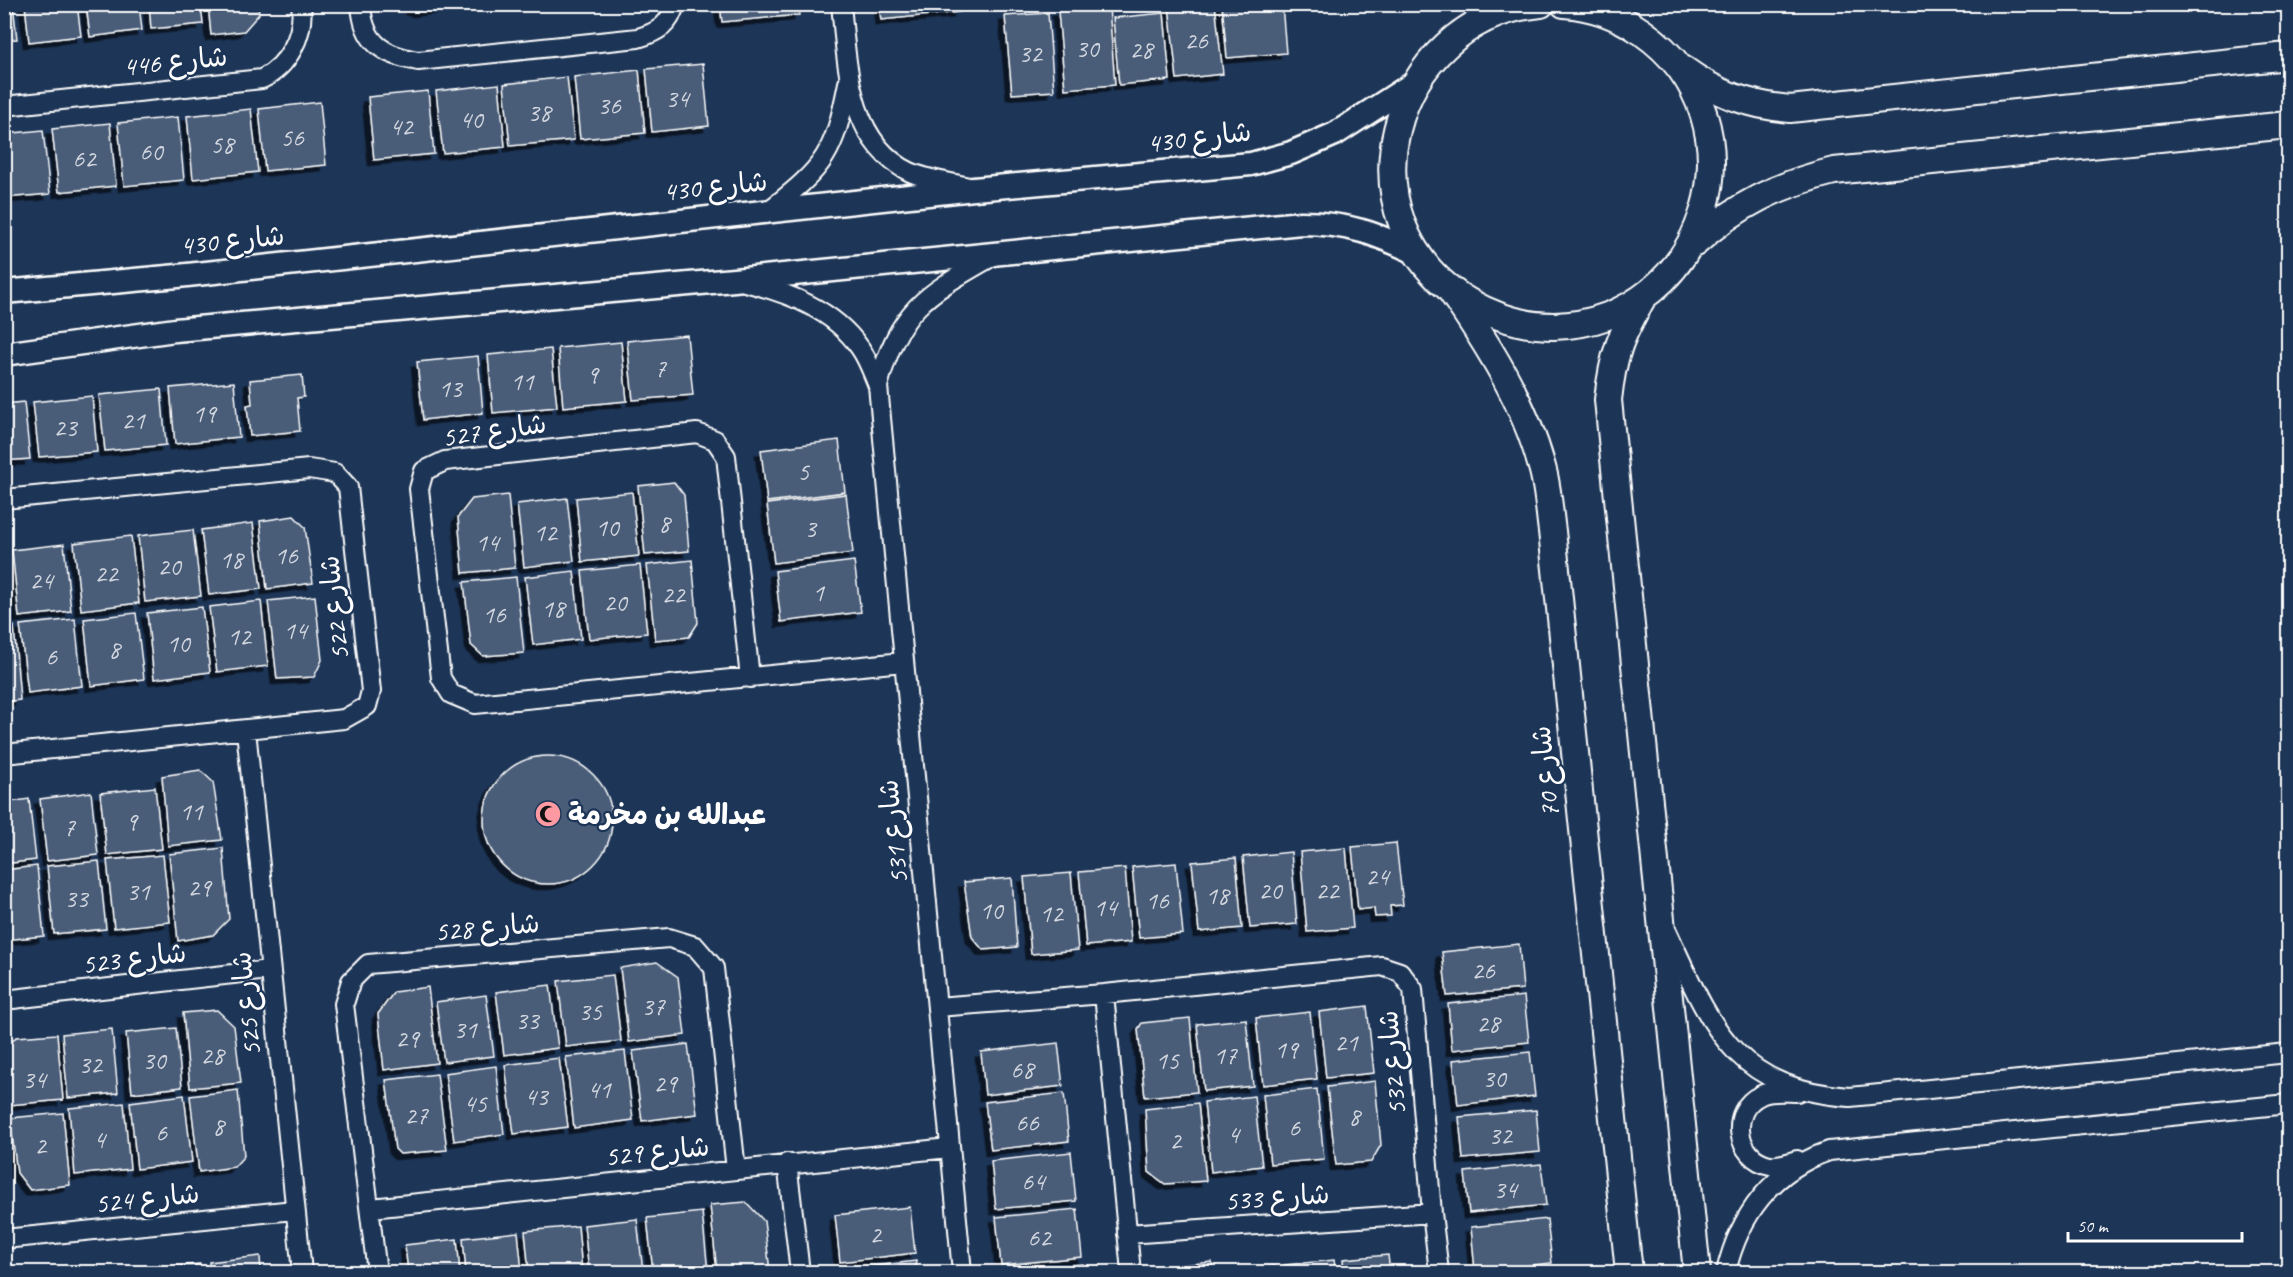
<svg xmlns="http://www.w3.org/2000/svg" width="2293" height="1277" font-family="Caveat,'Playpen Sans Arabic',sans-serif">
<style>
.building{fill:#4a5d79;stroke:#fff;stroke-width:1.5;filter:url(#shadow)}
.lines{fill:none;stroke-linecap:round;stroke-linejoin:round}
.minor-casing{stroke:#fff;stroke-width:22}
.tertiary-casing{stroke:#fff;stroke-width:27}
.secondary-casing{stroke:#fff;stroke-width:30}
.minor{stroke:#1d3557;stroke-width:18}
.tertiary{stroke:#1d3557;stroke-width:22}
.secondary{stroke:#1d3557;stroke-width:26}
.labels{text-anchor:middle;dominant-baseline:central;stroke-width:4.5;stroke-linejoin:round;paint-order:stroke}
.number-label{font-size:26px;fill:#d2d6de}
.street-label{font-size:28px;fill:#fff;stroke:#1d3557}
.poi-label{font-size:28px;font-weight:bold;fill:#fff;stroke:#1d3557;text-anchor:start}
</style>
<defs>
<filter id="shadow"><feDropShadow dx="-5.5" dy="5.5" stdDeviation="0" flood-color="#0009"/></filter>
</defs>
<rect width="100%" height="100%" fill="#1d3557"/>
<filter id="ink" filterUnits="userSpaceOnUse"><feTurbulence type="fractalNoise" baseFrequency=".0167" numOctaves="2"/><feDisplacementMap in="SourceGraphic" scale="12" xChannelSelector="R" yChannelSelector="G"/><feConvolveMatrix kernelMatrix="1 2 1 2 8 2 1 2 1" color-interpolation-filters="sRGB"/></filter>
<g filter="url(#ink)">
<path class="building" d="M4,4H13L17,39L4,40Z
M25,4H77L81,36L29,42Z
M86,4H139L142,30L90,37Z
M149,4H201L203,24L151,29Z
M208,4H258L259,14L244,31L211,35Z
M409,4H456V6L419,11L411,9Z
M720,4H798L799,15L722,22Z
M879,4H959V12L881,20Z
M1215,4L1223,74L1177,79L1169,6Z
M1222,4H1282L1286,53L1227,58Z
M1109,7L1115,85L1065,89L1058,11Z
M1048,13L1054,91L1012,94L1005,16Z
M1164,13L1170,80L1119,85L1113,18Z
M703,64L709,126L652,132L646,69Z
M639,70L645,133L580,139L574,77Z
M567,77L574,140L510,146L504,84Z
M499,84L505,147L443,153L436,91Z
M428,91L434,154L374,160L368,97Z
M320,102L326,165L265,171L259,109Z
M251,109L258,172L193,179L187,116Z
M178,117L184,180L124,186L118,123Z
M110,123L116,186L59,192L52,129Z
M43,130L50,194L4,198V134Z
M687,335L693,395L633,400L627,341Z
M621,342L627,401L563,407L558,348Z
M551,349L557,407L493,413L488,355Z
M478,356L483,413L423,420L417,362Z
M302,375L304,397L297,398L300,431L250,436L247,405L252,404L250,380Z
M234,382L239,437L175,444L170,388Z
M161,389L166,445L105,451L99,395Z
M92,396L97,452L39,457L33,402Z
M24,402L30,459L4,461V404Z
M839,440L845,492L767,502L761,450Z
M674,482L684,495L689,551L645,555L638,486Z
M632,492L639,556L582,562L576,498Z
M846,494L853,553L774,563L767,504Z
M508,495L515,568L463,573L458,517L472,499Z
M567,498L574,561L524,567L517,504Z
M294,516L305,527L313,583L267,589L260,521Z
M253,523L261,589L209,595L201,530Z
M193,530L201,596L145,602L138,536Z
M131,536L139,603L81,610L74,543Z
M64,544L71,611L19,617L12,550Z
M4,557L12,618L4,619Z
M692,560L698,623L689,637L655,640L647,565Z
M854,561L861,612L781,622L775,571Z
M640,565L647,633L589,639L582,571Z
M574,571L581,639L533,645L525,577Z
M516,577L524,653L483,656L471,645L464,582Z
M315,596L322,660L314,677L277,679L268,601Z
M261,601L268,666L217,672L209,607Z
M202,607L210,672L154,679L147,613Z
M136,613L144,679L91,686L84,619Z
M75,619L82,686L28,693L20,625Z
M14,626L20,700L4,702V627Z
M484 820a64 64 0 1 1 128 0a64 64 0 1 1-128 0Z
M200,770L213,782L222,840L168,846L162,776Z
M155,787L162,849L107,855L100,793Z
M91,792L98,855L47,861L40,799Z
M29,799L36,860L4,864V803Z
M1396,843L1403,905L1390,906L1391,916L1375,917L1374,908L1358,910L1352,847Z
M223,848L229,919L213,935L178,941L169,854Z
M1346,848L1353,928L1307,932L1300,852Z
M1291,852L1297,924L1250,928L1243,857Z
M163,855L170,922L114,928L107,860Z
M1236,858L1242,928L1199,932L1192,862Z
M99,861L106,929L54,934L47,866Z
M1176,863L1183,934L1139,938L1132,867Z
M37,866L44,936L4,940V870Z
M1125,868L1131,942L1086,946L1079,872Z
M1071,873L1078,950L1031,954L1024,877Z
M1012,878L1017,947L983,950L972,937L964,882Z
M1519,944L1523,989L1447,996L1442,952Z
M657,962L678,977L685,1035L629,1042L620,968Z
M613,975L621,1041L566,1047L558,981Z
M550,985L558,1048L504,1055L496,992Z
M428,987L437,1063L384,1070L378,1014L394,992Z
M486,995L494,1056L444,1062L436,1002Z
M1524,996L1529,1042L1452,1050L1448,1004Z
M1367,1006L1374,1073L1326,1078L1319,1012Z
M217,1010L234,1026L241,1083L190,1088L183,1013Z
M1310,1012L1317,1079L1263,1085L1256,1018Z
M1190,1018L1197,1092L1145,1097L1138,1029L1142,1023Z
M1246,1019L1253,1086L1204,1091L1197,1024Z
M176,1028L182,1087L132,1093L126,1033Z
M112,1029L118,1093L68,1098L62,1034Z
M57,1034L63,1100L9,1105L4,1051L16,1037Z
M1058,1043L1063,1086L985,1095L981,1052Z
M688,1044L697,1114L642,1121L633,1051Z
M625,1051L633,1120L574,1128L566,1057Z
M1530,1052L1535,1096L1458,1105L1453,1060Z
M559,1058L568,1127L514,1134L505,1065Z
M496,1066L504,1134L454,1141L445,1073Z
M437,1074L447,1150L400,1154L395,1149L386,1080Z
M1375,1081L1381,1145L1371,1162L1336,1165L1327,1087Z
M1317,1089L1324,1159L1270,1164L1263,1095Z
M238,1090L244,1156L234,1167L199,1172L190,1096Z
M1064,1093L1069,1141L991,1150L985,1102Z
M184,1095L192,1162L137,1169L130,1102Z
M1254,1096L1262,1166L1211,1172L1204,1102Z
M124,1103L130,1169L75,1175L69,1108Z
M1198,1103L1206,1181L1165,1184L1149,1172L1145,1109Z
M1536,1110L1540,1152L1463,1159L1459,1117Z
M63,1113L70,1185L30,1190L17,1173L10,1118Z
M1071,1152L1076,1201L996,1209L991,1161Z
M1541,1164L1546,1205L1469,1213L1465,1172Z
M746,1202L764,1221L770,1271L717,1272L710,1205Z
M910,1207L915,1253L840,1262L835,1215Z
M1077,1209L1082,1257L1001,1265L996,1217Z
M702,1212L708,1272H653L647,1218Z
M637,1219L643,1272H589L584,1225Z
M1547,1219L1552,1263L1475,1271L1471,1227Z
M578,1226L582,1272H529L525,1231Z
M518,1232L522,1272H466L463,1238Z
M457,1239L460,1272H408L405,1245Z
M1388,1255L1390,1272H1344L1343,1259Z
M260,1256L261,1272H210L209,1262Z
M1334,1260L1336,1272H1286L1285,1265Z
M916,1261L917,1272H841V1270Z
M1212,1262L1213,1272H1165L1170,1266Z
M200,1264L201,1272H146V1269Z
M1083,1264L1084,1272H1002Z
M78,1266L79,1272H28V1271Z
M1275,1266L1276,1272H1221V1271Z
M137,1268V1272H87Z"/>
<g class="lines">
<defs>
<path id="minor" d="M361,4C363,42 382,55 418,61L638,38C658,32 670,25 675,4
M841,4C847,63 848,142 910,172C927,180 950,182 968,187
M4,106L262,79C288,66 305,35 301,4
M768,211C826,166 834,154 848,83
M745,282C788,293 833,309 860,348C868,359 873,374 878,386L962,1272
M878,386C900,306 927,294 995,255
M4,499L309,469L335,473L348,487L371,691L367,706L344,719L4,754
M750,678L726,456L715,440L697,433L445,461L424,471L419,489L441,678L451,694L475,704L903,662
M246,730L302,1272
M1666,929C1710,1023 1731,1089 1850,1097L2288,1053
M1104,994L1131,1272
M4,1000L269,970
M937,1007L1104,994L1382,966L1400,972L1413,989L1432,1213L1439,1272
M1797,1092C1786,1092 1771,1090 1761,1095C1728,1110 1736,1159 1770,1165C1779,1166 1788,1163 1797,1160
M787,1163L800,1272
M371,1208L949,1148
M1127,1234L1432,1213
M4,1239L294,1210
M377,1272L344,1004L351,981L368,964L669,938L695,946L714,968L736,1170
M1726,1272C1739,1216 1772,1170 1829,1151L2288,1104"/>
<path id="tertiary" d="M4,292L178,276L974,189L1251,164L1291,153L1335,134L1414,83
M4,354L175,330L734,280L1301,223C1348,223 1377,234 1419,254"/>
<path id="secondary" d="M1541,4C1388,18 1335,223 1469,302C1495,317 1524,326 1554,326C1709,322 1769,120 1642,32C1619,16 1591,6 1564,4
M1683,69C1717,94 1748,105 1790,109L2288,56
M1695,243C1736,205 1780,184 1834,171L2288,125
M1449,288C1487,343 1524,401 1542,467C1548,487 1549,510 1552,531L1629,1272
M1643,297C1620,337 1613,354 1608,400L1697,1272"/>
</defs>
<use href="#minor" class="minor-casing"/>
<use href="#tertiary" class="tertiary-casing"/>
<use href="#secondary" class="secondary-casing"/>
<use href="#minor" class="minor"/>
<use href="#tertiary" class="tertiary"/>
<use href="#secondary" class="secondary"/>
</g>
</g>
<defs>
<symbol id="mosque-disc" viewBox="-11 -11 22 22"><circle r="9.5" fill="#ff9aa2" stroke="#1d3557"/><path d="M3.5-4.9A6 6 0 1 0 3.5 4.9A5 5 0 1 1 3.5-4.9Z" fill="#111"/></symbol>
</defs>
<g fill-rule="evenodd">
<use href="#mosque-disc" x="533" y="799" width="30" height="30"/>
</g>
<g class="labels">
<g class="number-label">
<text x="1196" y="40">26</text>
<text x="1087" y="48">30</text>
<text x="1141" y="49">28</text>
<text x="1030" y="53">32</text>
<text x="677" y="98">34</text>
<text x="609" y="105">36</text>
<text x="539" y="112">38</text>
<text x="471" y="119">40</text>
<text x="401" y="126">42</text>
<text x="292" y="137">56</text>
<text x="222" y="144">58</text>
<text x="151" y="151">60</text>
<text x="84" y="158">62</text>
<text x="660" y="368">7</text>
<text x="592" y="374">9</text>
<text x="522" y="381">11</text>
<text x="450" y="388">13</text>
<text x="204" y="413">19</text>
<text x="133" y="420">21</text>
<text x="65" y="427">23</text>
<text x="803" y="471">5</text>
<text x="664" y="523">8</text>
<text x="607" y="527">10</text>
<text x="810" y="528">3</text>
<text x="545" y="532">12</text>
<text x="487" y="542">14</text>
<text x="286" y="555">16</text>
<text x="231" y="559">18</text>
<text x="169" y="566">20</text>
<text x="106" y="573">22</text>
<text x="41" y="580">24</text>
<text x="818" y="592">1</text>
<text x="673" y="594">22</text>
<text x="615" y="602">20</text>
<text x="553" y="608">18</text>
<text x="494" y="614">16</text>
<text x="295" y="630">14</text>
<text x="239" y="636">12</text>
<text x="178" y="643">10</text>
<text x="114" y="649">8</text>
<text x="51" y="656">6</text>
<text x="191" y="811">11</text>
<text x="131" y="821">9</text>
<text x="69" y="827">7</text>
<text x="1377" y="876">24</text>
<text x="199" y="887">29</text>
<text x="1270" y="890">20</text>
<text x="1327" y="890">22</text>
<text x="138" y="891">31</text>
<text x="1217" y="895">18</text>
<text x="76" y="898">33</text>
<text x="1157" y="900">16</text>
<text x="1105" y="907">14</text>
<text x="991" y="910">10</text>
<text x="1051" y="913">12</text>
<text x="1483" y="970">26</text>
<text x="653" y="1006">37</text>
<text x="590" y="1011">35</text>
<text x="527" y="1020">33</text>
<text x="1488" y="1023">28</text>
<text x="465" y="1029">31</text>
<text x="407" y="1038">29</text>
<text x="1346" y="1042">21</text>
<text x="1286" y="1049">19</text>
<text x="212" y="1055">28</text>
<text x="1225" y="1055">17</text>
<text x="154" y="1060">30</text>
<text x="1167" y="1060">15</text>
<text x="90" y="1064">32</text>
<text x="1022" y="1069">68</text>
<text x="1494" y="1078">30</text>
<text x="34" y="1079">34</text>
<text x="665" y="1083">29</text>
<text x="599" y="1089">41</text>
<text x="536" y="1096">43</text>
<text x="475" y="1103">45</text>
<text x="416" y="1115">27</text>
<text x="1354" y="1116">8</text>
<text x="1027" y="1122">66</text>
<text x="218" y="1126">8</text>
<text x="1294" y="1127">6</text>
<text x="161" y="1132">6</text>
<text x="1233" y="1134">4</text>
<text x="1500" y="1135">32</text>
<text x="99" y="1139">4</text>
<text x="1175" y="1140">2</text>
<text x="40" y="1145">2</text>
<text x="1033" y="1181">64</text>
<text x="1505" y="1189">34</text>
<text x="875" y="1234">2</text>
<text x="1039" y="1237">62</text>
</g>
<g class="street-label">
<text transform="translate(175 61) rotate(-6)">شارع 446</text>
<text transform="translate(1199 137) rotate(-7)">شارع 430</text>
<text transform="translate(715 186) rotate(-6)">شارع 430</text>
<text transform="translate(232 240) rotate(-6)">شارع 430</text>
<text transform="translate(494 430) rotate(-8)">شارع 527</text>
<text transform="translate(334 608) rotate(-96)">شارع 522</text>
<text transform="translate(1545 772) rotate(-96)">شارع 70</text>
<text transform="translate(893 832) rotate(-96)">شارع 531</text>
<text transform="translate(487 927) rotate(-5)">شارع 528</text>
<text transform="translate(134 958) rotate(-7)">شارع 523</text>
<text transform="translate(246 1004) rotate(-96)">شارع 525</text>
<text transform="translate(1392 1063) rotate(-95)">شارع 532</text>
<text transform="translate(657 1151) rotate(-6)">شارع 529</text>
<text transform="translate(1277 1197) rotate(-4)">شارع 533</text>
<text transform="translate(147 1198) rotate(-6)">شارع 524</text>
</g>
<g class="poi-label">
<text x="568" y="814">عبدالله بن مخرمة</text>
</g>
</g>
<rect width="2293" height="1277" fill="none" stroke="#1d3557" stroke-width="24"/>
<rect x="12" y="12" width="2269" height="1253" fill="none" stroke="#fff" stroke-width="2" filter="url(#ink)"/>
<path d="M2068 1232v9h174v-9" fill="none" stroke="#ffffff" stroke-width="3"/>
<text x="2077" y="1232" font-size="18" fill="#ffffff" stroke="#1d3557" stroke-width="4.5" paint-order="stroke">50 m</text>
</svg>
